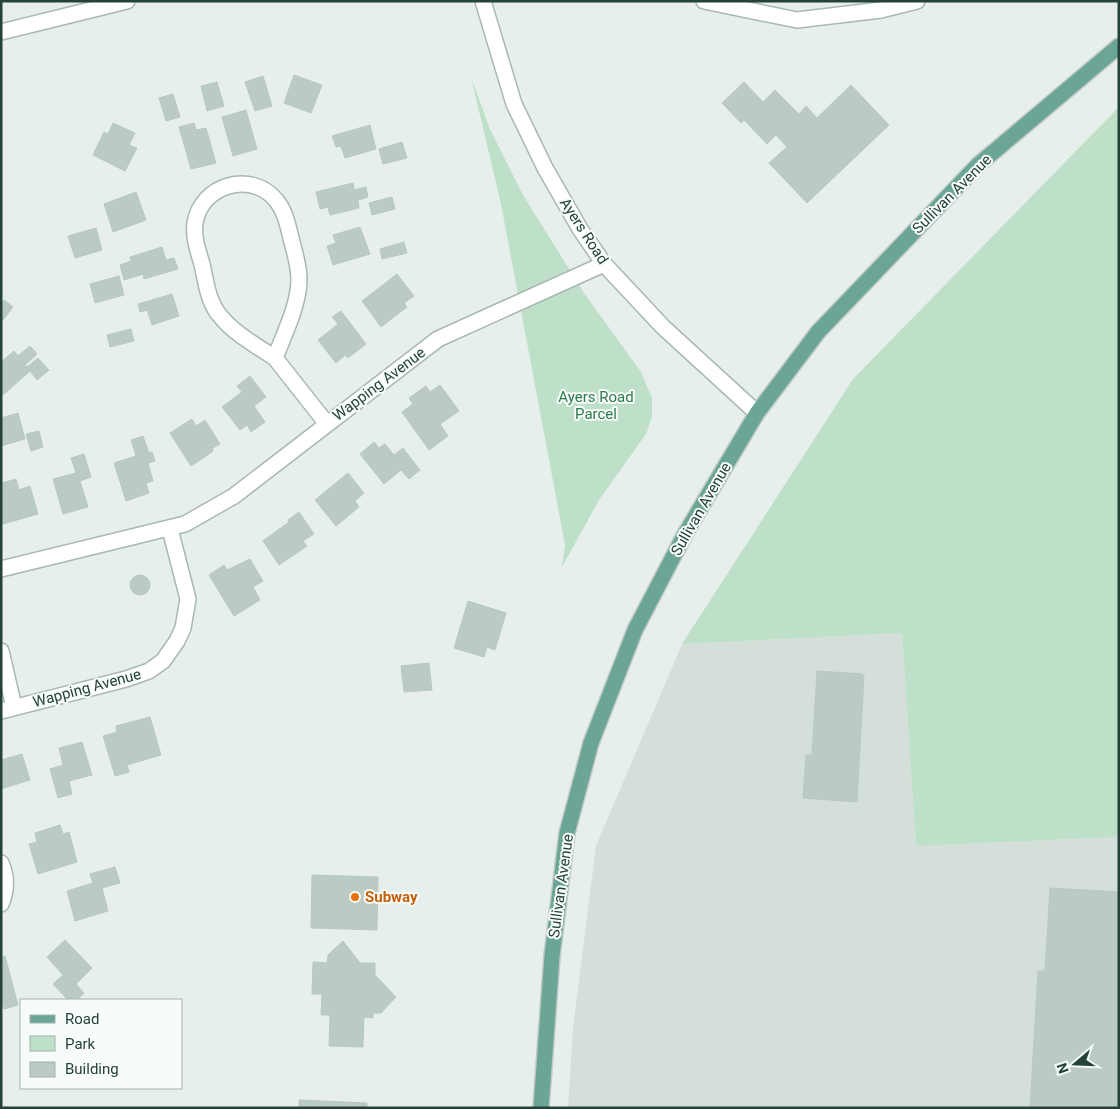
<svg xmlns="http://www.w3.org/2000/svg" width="1120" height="1109" font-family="Roboto,sans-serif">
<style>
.built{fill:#d4dfda}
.green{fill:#bfe0c8}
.building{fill:#bbcac4;stroke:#b8c9c2}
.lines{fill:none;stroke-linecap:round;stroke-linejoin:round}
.minor-casing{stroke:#a8b8b2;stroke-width:18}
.major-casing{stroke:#c2cac8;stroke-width:18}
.minor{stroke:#fff;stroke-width:15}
.major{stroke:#6aa596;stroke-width:15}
.food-dot{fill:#e8710a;stroke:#f7fbf9;stroke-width:2}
.labels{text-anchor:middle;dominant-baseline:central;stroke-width:4;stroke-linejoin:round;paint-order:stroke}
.street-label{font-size:15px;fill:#24423a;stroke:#f7fbf9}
.park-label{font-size:15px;fill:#2d7a4b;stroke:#f7fbf9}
.food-label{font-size:15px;font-weight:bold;fill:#c56008;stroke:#f7fbf9;text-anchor:start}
</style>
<rect width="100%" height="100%" fill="#e6efeb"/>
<path class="built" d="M902,633L916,846L1119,837V1108H568L573,1029L596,846L682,644Z"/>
<path class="green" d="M471,77L490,129L523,195L584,293L641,372L652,398V417L646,434L599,500L562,567L565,545L501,204Z
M1119,107V837L916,846L902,633L682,644L853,379Z"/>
<path class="building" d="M294,75L322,85L311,113L284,103Z
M263,76L272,106L255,111L245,82Z
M217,82L224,106L207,111L201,86Z
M744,82L763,102L775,90L799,114L806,106L817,118L851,85L889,125L807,203L769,163L787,147L776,135L767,144L744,120L741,123L722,103Z
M173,94L180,117L166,121L159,98Z
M246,110L257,149L233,156L222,117Z
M113,123L135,133L129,145L137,148L125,171L93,155L104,132L108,134Z
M194,123L196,130L206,128L216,163L191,169L179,127Z
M370,125L376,149L345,158L341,146L336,147L332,136Z
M402,142L407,158L383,164L379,149Z
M353,183L354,190L366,187L368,197L358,200L359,208L330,215L328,207L320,209L316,192Z
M136,192L146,220L113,232L104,204Z
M392,197L395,209L372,215L369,203Z
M360,227L370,254L333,265L327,246L336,243L333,235Z
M96,228L102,250L75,258L68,236Z
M404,242L407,253L382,259L380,249Z
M162,247L166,260L174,258L178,269L144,279L143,274L124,280L120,265L131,261L130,257Z
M397,274L414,296L404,303L407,307L381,327L362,301Z
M119,276L124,295L95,303L90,284Z
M172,294L179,316L152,325L147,310L140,312L138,304Z
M4,300L13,307L3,320L1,318V304Z
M341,311L366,344L348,358L345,355L336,363L318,340L338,324L332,317Z
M131,329L134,341L110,347L107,335Z
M30,346L37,354L25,365L27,367L38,358L49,370L37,380L30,371L3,395L1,362L14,351L18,356Z
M250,376L266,397L254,406L265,422L251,432L247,425L240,430L222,407L242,392L237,386Z
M440,385L459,411L440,424L448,436L429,450L402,412L413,404L409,398L426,386L430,392Z
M18,413L25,439L1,446V418Z
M192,419L196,426L205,420L220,444L213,448L212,452L191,466L170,433Z
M39,431L43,447L31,451L26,434Z
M143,436L149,453L152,452L155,461L148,463L153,481L146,483L149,493L126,501L114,463L136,456L131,440Z
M374,442L379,448L385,444L394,455L403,448L420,470L409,479L401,470L384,484L360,454Z
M84,454L91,477L80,481L88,507L63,514L53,479L76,473L71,458Z
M348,473L364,493L355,501L359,507L336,526L315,500Z
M16,479L19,490L30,486L38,514L3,524L2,483Z
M299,512L314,534L303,541L307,546L279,565L263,541L289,522L288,520Z
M250,559L263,581L253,587L260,600L234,616L209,575L224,565L227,570Z
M130 585a10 10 0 1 1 20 0a10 10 0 1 1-20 0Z
M468,601L506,613L495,650L487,647L484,657L454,648Z
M429,663L432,690L404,692L401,666Z
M817,671L862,674L864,676L857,802L803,798L806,755H812Z
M150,717L161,755L127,765L129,772L115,776L103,736L117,732L116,726Z
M82,742L92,775L69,781L72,794L58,798L50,769L63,765L59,748Z
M22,754L30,780L1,789V760Z
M60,825L63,834L69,832L77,862L38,874L29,844L37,842L35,833Z
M115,867L120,883L102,888L108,911L75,921L67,891L93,883L90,874Z
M312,875L378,877L377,930L311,928Z
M1050,888L1119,892V1108H1030L1038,971H1045Z
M65,940L92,968L76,984L84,993L77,1000H68L53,984L63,975L47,957Z
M343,941L360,963H375V975L396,997L381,1013H373V1018L364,1017L363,1047L329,1046L330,1015H321L322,994H312L313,962L327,963L328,955Z
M5,956L18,1005L4,1009L1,998V957Z
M299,1100L367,1103V1108H299Z"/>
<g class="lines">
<defs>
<path id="minor" d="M483,1L514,104L545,168L580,229L604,264L663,327L757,413
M704,1L797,20L881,10L917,1
M1,32L127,1
M275,358C257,346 235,334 221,317C208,303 206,282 202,264C198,251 193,237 195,223C201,185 251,170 276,200C286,212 288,227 292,242C295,254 299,266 299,279C299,305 284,334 275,358L327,424
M1,569L185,524L234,496L438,339L604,264
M1,651L14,707
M1,711L126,679L149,671L163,661L177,641L183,628L188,599L170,529
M1,863C7,877 7,890 1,904"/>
<path id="major" d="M541,1108L552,956L567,833L591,743L635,630L685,534L757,413L818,332L978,165L1119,46"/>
</defs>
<use href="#minor" class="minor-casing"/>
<use href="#major" class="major-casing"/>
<use href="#minor" class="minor"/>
<use href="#major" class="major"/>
</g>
<circle class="food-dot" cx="355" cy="897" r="5"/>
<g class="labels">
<g class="street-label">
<text transform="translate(952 194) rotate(-45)">Sullivan Avenue</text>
<text transform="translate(584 231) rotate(57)">Ayers Road</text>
<text transform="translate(379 384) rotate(-37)">Wapping Avenue</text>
<text transform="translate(701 509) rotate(-60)">Sullivan Avenue</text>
<text transform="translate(87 688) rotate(-15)">Wapping Avenue</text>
<text transform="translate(561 886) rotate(-82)">Sullivan Avenue</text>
</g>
<g class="park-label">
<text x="596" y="397">Ayers Road<tspan x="596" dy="17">Parcel</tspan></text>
</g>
<g class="food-label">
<text x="365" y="897">Subway</text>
</g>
</g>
<rect width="1120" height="1109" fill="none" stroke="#24423a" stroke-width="5"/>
<rect x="20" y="999" width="162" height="90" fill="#f7fbf9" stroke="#a3b1ad"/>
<rect x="30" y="1015" width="25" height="8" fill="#6aa596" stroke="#a3b1ad"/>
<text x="65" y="1024" font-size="15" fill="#24423a">Road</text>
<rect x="30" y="1036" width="25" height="15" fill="#bfe0c8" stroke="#a3b1ad"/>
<text x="65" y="1049" font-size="15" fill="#24423a">Park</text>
<rect x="30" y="1062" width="25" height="15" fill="#bbcac4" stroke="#a3b1ad"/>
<text x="65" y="1074" font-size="15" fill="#24423a">Building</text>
<g transform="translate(1075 1064) rotate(251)" stroke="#f7fbf9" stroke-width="4" paint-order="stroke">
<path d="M0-4L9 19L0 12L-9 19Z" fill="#24423a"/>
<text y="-8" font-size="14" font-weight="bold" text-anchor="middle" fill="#24423a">N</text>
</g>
</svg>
